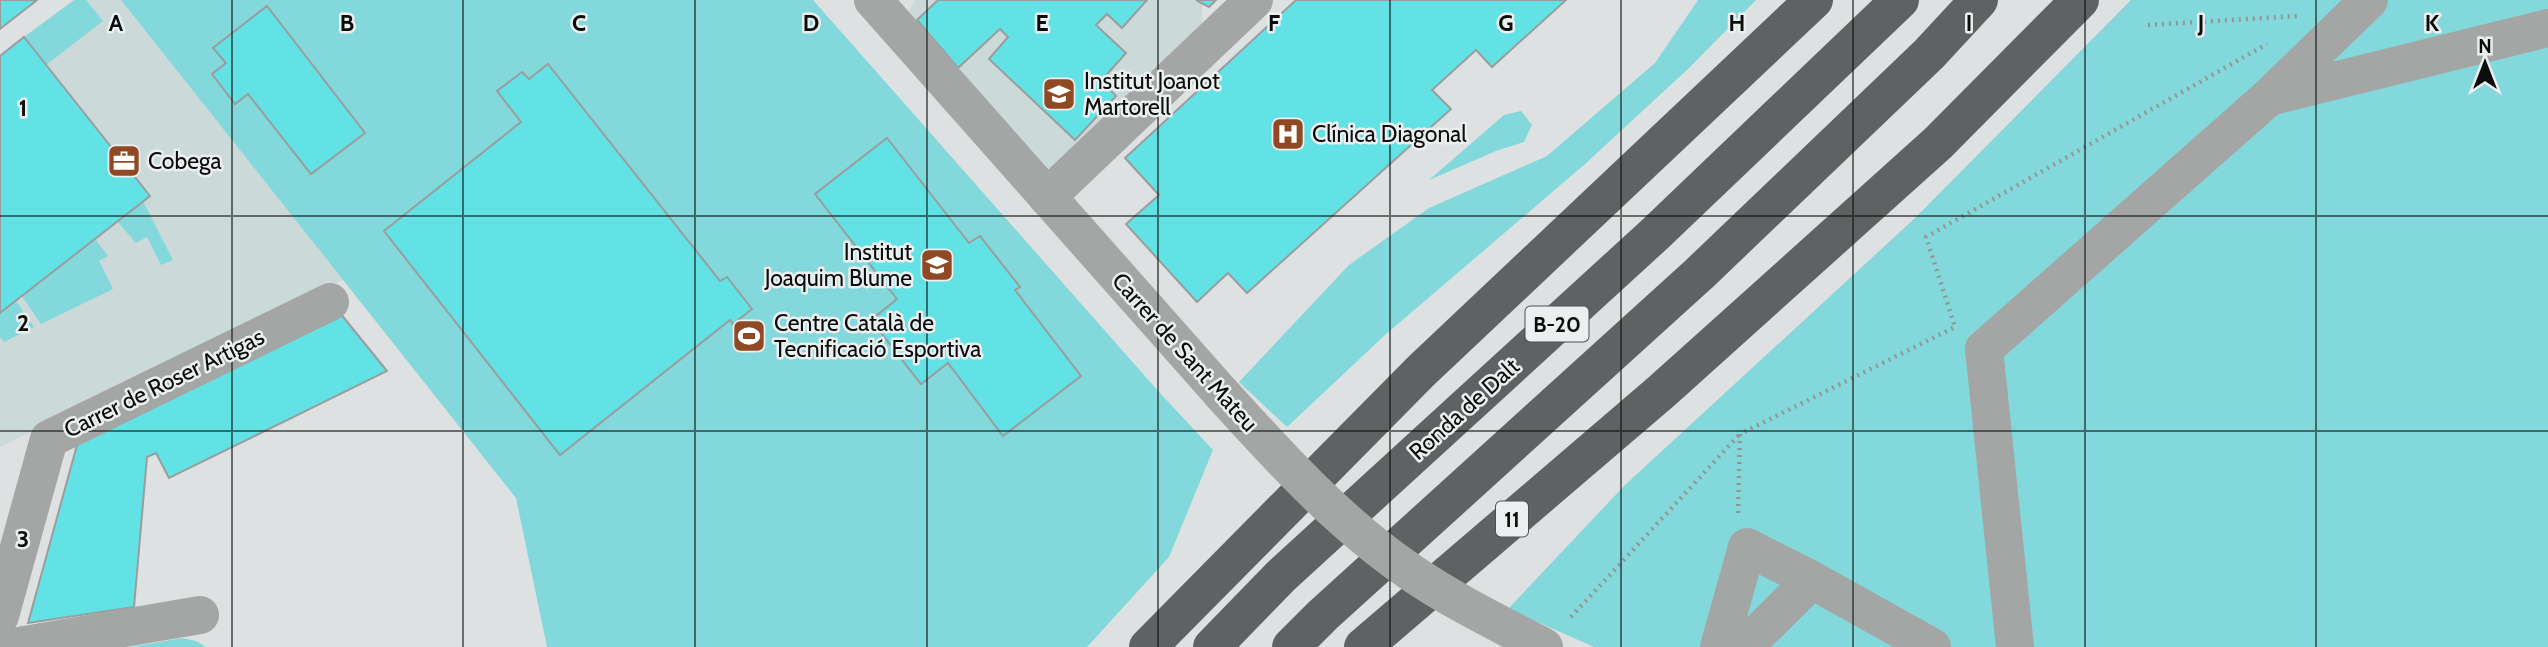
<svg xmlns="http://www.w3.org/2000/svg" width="2548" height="647" font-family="Cabin,sans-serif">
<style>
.built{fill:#ccd9d9}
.green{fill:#82d8da}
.building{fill:#63e2e5;stroke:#9a9d9d;stroke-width:2}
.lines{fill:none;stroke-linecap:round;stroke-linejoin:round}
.path{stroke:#949696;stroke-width:4.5;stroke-dasharray:2 5;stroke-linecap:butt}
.minor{stroke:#a4a5a5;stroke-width:38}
.highway{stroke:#5f6262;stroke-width:38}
.minor-bridge{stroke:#a4a5a5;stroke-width:38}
.grid{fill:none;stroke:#0b0c0c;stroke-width:2;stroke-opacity:0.55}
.labels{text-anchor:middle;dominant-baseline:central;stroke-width:5;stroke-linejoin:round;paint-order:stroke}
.shield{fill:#ebefef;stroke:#4e5050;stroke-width:2}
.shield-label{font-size:21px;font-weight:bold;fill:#0b0c0c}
.poi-label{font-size:23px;fill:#0b0c0c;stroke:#ebefef;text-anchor:start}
.street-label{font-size:23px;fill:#0b0c0c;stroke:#ebefef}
.grid-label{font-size:23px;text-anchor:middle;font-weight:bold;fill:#0b0c0c;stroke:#ebefef;stroke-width:5;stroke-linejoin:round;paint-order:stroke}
</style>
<rect width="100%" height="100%" fill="#dee1e1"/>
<path class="built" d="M74,0H121L343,280L0,447V56Z
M915,0H1208L1202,7V31L1050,170L908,13Z"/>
<path class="green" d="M74,0H86L103,21L46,65L24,37Z
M121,0H813L1159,392L1213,450L1169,557L1087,647H547L516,498Z
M1698,0H1756L1689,68L1585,164L1385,335L1287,427L1239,382L1349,265L1429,208L1547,156L1655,63Z
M2131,0H2548V647H1594L1508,609L1625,485L1914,219Z
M1521,111L1532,125L1524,142L1496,151L1429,180L1504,115Z
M143,201L173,260L161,265L147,237L136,243L117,221Z
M95,239L108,256L99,261L113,289L41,324L22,296Z
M16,301L34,327L4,342L0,337V313Z
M182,638L196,641L206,647H130Z"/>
<path class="building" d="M0,0H37L0,29Z
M938,0H1147L1122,28L1107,14L1096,25L1126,53L1101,81L1116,96L1075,140L989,59L1008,37L1000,29L958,68L917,20Z
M1196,0H1216L1209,7Z
M1296,0H1566L1492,67L1476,50L1432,90L1451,109L1247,293L1228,273L1197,302L1126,224L1159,195L1125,158Z
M267,6L365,133L311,174L248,94L235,104L212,74L226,63L213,48Z
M24,37L150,196L0,313V56Z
M548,64L720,281L727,277L752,309L733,324L730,320L560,455L384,231L521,122L497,91L522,72L529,79Z
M887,138L969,243L980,236L1020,287L1015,290L1081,376L1003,436L948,363L921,384L871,320L897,299L815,194Z
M340,313L387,371L169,478L156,453L147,457L134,607L28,623L77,445Z"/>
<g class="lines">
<path class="path" d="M2148,25L2297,16
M1738,513L1740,434L1955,327L1926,237L2267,44
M1571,617L1739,435"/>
<path class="minor" d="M873,0L1222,394
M2270,96L2369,0
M1047,197L1254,0
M0,616L49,439L330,302
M13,647L200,615
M1719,647L1747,547L1812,580L1932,647
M1744,647L1812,580
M2015,647L1984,349L2269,97L2548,28"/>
<path class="highway" d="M1148,647L1421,371L1814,0
M1212,647L1281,576L1655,234L1900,0
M1291,647L1323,615L1699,274L1929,54L1979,0
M1363,647L1662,391L1938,143L2080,0"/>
<path class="minor-bridge" d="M1222,394C1279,457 1338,522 1409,571C1451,600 1498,623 1544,647"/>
</g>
<path class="grid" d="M232,0V647M463,0V647M695,0V647M927,0V647M1158,0V647M1390,0V647M1621,0V647M1853,0V647M2085,0V647M2316,0V647M0,216H2548M0,431H2548"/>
<defs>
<symbol id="school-square" viewBox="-11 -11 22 22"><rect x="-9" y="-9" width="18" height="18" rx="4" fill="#904a23" stroke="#ebefef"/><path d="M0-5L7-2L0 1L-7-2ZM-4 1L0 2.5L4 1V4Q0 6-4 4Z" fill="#fff"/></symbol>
<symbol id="hospital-square" viewBox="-11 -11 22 22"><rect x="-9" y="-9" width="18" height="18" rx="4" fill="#904a23" stroke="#ebefef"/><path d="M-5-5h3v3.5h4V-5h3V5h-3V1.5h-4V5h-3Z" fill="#fff"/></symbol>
<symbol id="office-square" viewBox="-11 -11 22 22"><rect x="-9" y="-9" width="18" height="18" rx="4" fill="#904a23" stroke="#ebefef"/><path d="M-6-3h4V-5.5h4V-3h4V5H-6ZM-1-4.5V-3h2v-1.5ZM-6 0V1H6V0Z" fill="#fff"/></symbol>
<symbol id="stadium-square" viewBox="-11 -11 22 22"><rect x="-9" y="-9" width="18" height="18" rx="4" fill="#904a23" stroke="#ebefef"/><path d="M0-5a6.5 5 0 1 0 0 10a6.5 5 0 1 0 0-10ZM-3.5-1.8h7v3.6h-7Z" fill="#fff"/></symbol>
</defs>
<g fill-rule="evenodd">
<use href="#school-square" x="1040" y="75" width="38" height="38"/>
<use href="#hospital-square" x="1269" y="115" width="38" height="38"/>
<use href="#office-square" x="105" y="142" width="38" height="38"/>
<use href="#school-square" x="918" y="246" width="38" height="38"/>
<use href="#stadium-square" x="730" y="317" width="38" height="38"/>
</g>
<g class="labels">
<g class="shield">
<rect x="1525.5" y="306.5" width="63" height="35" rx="5"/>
<rect x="1496" y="501.5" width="32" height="35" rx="5"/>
</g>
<g class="shield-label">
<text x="1557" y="324">B-20</text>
<text x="1512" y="519">11</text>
</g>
<g class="poi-label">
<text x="1084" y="81">Institut Joanot<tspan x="1084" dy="26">Martorell</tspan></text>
<text x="1312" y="134">Clínica Diagonal</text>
<text x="148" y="161">Cobega</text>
<text x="912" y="252" text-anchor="end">Institut<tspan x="912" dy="26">Joaquim Blume</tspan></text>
<text x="774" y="323">Centre Català de<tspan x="774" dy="26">Tecnificació Esportiva</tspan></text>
</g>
<g class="street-label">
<text transform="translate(1185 352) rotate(48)">Carrer de Sant Mateu</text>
<text transform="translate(164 383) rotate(-26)">Carrer de Roser Artigas</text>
<text transform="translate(1464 409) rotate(-42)">Ronda de Dalt</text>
</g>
</g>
<g class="grid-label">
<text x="116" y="31">A</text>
<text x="347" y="31">B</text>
<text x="579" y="31">C</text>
<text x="811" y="31">D</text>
<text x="1042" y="31">E</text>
<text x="1274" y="31">F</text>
<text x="1506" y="31">G</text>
<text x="1737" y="31">H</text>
<text x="1969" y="31">I</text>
<text x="2201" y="31">J</text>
<text x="2432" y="31">K</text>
<text x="23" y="116">1</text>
<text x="23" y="331">2</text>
<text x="23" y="547">3</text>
</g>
<g transform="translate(2485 63)" stroke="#ebefef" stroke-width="5" paint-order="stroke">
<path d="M0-5L12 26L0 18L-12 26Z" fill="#0b0c0c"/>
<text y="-10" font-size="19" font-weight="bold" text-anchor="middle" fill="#0b0c0c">N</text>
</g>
</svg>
